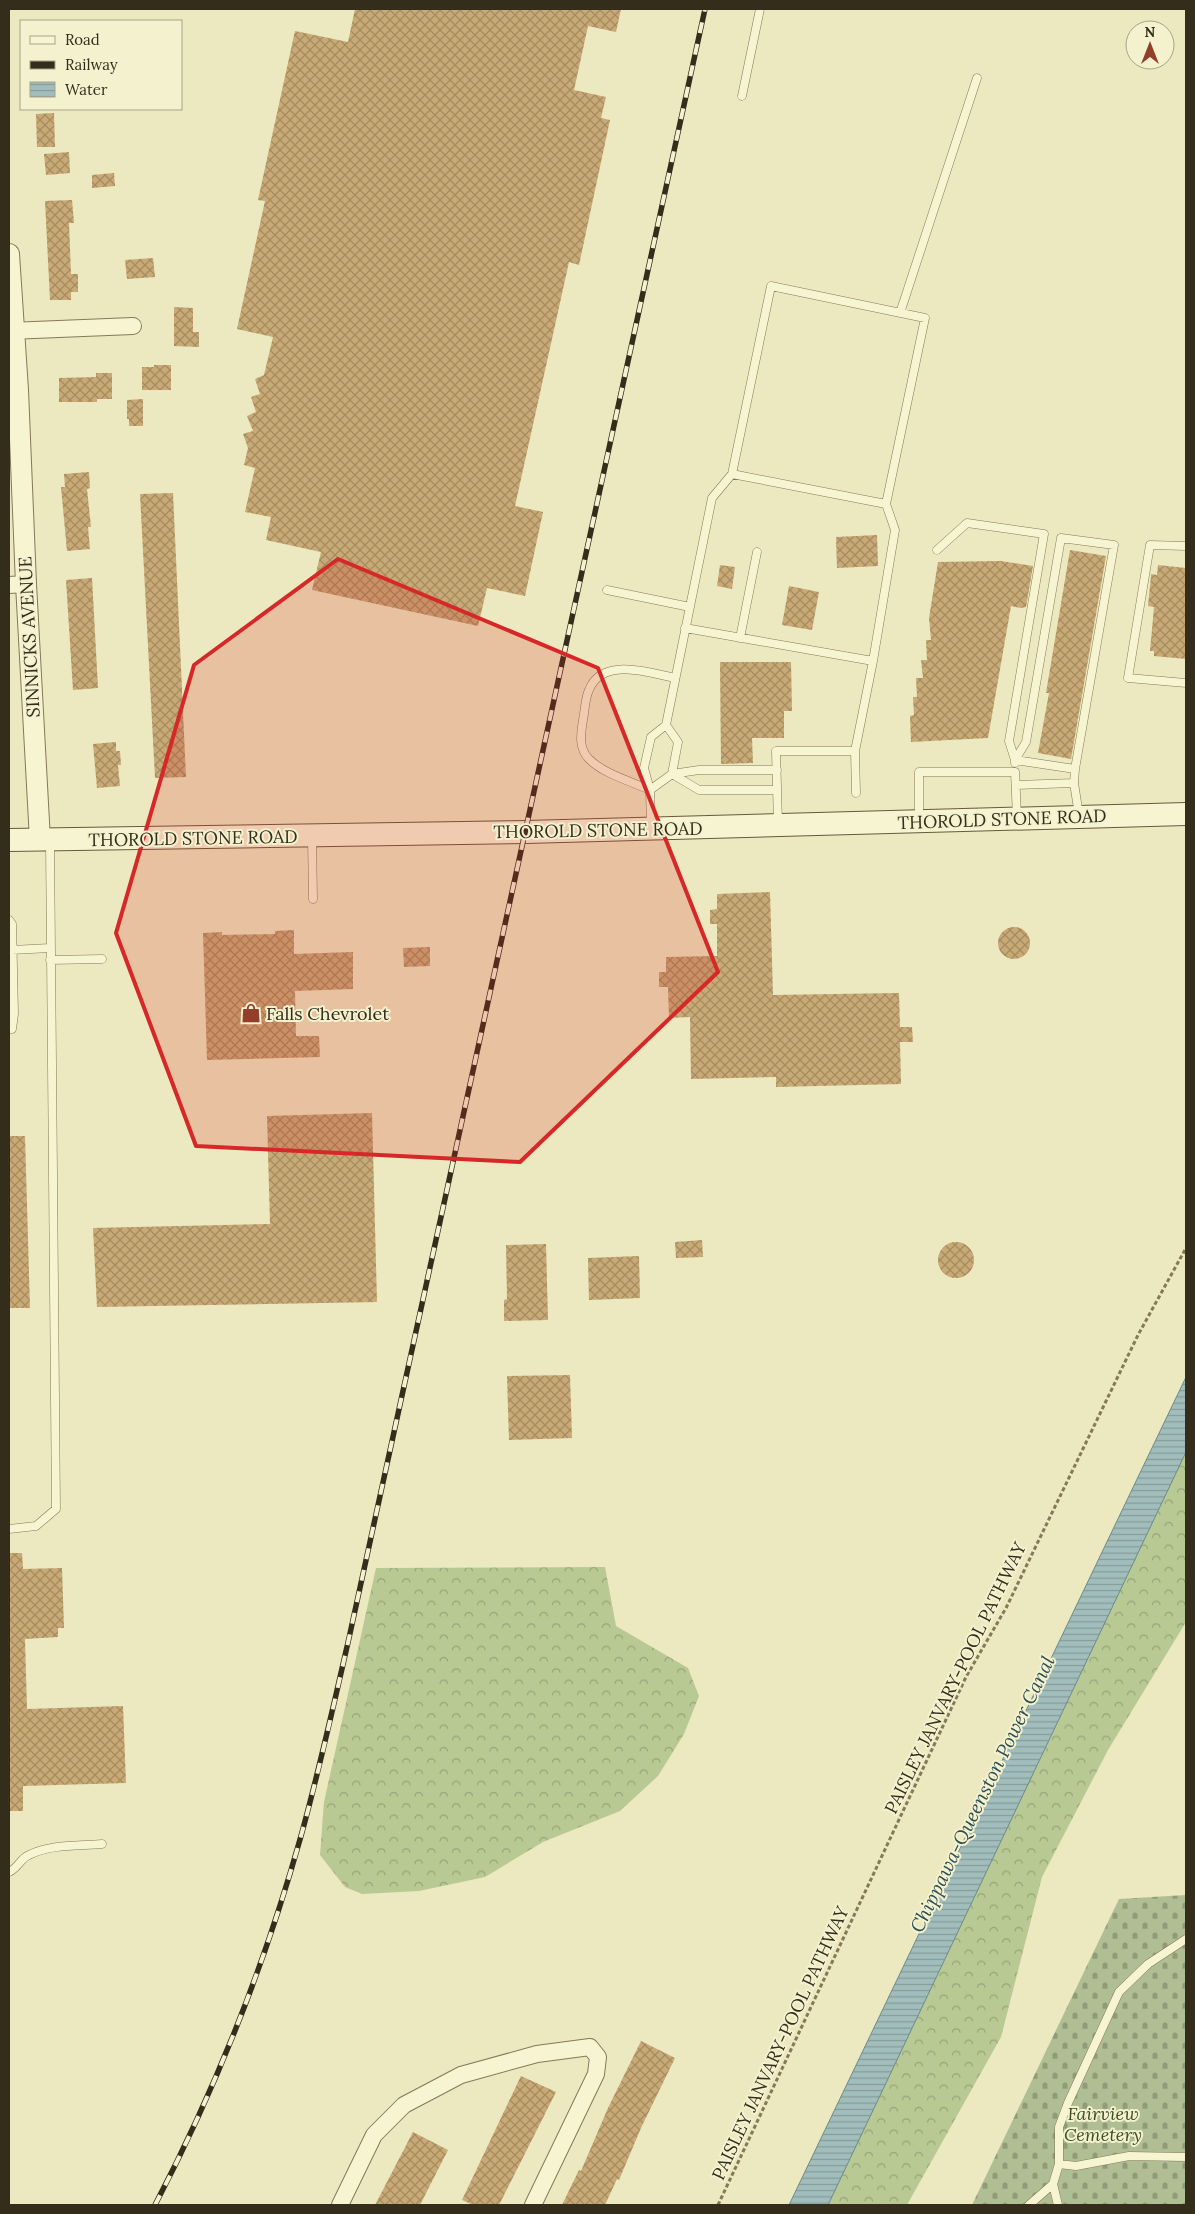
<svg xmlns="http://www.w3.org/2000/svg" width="1195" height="2214" font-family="Lora,serif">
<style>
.forest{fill:url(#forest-crowns)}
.cemetery{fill:url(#cemetery-stones)}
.water{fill:url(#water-rules);stroke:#6a8b8a}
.building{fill:url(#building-cross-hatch)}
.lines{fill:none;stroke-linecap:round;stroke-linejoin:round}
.service-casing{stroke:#847958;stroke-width:9}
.minor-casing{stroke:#847958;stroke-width:18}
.tertiary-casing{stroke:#847958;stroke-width:22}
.secondary-casing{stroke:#665a3c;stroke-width:24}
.path{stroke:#847958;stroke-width:3;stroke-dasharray:4 2.5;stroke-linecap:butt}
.service{stroke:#f7f4d2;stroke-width:8}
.minor{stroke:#f7f4d2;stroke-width:16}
.tertiary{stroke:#f7f4d2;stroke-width:20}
.secondary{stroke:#f7f4d2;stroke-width:22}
.rail-casing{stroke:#342d1c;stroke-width:5.5}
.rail{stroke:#f4f1cf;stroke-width:4;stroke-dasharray:11;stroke-linecap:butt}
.marked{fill:#d62828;fill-opacity:0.2;stroke:#d62828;stroke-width:4;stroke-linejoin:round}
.labels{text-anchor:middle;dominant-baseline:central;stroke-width:4;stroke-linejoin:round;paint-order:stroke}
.street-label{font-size:18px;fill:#342d1c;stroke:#f4f1cf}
.poi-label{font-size:18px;fill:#342d1c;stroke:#f4f1cf;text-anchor:start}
.park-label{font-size:18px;font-style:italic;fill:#3c5024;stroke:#f4f1cf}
.water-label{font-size:19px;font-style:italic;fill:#2c4e54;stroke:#f4f1cf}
</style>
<defs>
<pattern id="forest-crowns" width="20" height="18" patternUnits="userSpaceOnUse" patternTransform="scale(1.25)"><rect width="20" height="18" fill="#b8c994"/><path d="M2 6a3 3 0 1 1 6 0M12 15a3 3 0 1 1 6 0" fill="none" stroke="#96a478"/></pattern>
<pattern id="cemetery-stones" width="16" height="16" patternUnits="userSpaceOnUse" patternTransform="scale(1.25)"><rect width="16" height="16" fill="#b0be93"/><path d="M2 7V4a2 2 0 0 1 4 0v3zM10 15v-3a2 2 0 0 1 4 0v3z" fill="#909b77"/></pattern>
<pattern id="water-rules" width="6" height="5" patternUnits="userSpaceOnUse" patternTransform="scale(1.25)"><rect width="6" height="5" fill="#a2bebc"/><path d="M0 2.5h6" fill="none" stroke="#859b98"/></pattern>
<pattern id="building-cross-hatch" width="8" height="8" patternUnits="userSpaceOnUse" patternTransform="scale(1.25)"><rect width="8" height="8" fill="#c9aa76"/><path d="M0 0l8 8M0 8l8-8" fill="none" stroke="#a48b60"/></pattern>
</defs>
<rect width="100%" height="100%" fill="#ece8bf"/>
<path class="forest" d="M1186,1446V1622L1108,1750L1042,1877L1001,2037L907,2205H820Z
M605,1567L616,1626L688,1668L699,1696L684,1734L658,1776L620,1811L543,1842L485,1877L419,1891L362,1894L345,1887L320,1855L324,1802L376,1568Z"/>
<path class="cemetery" d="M1186,1895V2205H972L1119,1899Z"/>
<path class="water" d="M1186,1377V1452L828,2205H789Z"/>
<path class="building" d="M355,9H621L616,32L588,26L574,90L606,97L601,118L610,120L579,265L569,262L515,506L543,512L525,596L487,588L478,626L312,590L321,552L266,540L271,517L245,512L255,468L244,465L248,448L243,434L253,431L247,416L256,412L251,397L260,394L255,379L264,375L273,337L237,329L265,201L258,200L295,31L348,42Z
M54,113L55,147H37L36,114Z
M69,152L70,173L46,175L44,154Z
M114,173L115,186L92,188V175Z
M72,200L74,223H69L71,274H78V292H71V300H50L45,201Z
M153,258L155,277L127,279L125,260Z
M174,307L193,308V332H199V347L174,346Z
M154,365H171V390H142V367H154Z
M96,373H112V399H97V402H59V378L96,377Z
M143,399V426H129V419H127V400Z
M89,472L90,488L87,489L91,527H88L90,549L67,551L61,487H65L64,474Z
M173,493L186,777L155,778L140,494Z
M877,535L878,566L837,568L836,537Z
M1070,550L1106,556L1071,759L1038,753L1049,693H1046Z
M1001,561L1033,566L1026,607L1021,608L1011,606L988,738L911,742L910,716L914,715L913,697H917L916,678H923L921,660H927L926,640H931L929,618L938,562Z
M720,565L735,567L732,589L717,586Z
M1158,565L1186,568V659L1154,656V651H1150L1154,607L1148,606L1151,576V574L1157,575Z
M92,578L98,688L73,690L66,580Z
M789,586L819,592L812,630L782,625Z
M720,662H791L792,711H784V738H752L753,763L721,764Z
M116,742V751H120L121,765H118L120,786L97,788L93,744Z
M770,892L773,995L899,993L900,1027H912L913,1042H900L901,1084L776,1087V1077L691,1079L690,1017L669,1018L668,987H659V972H666V957L717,956V924H710V910L717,909V894Z
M998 943a16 16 0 1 1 32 0a16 16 0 1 1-32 0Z
M294,930V954L353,952V989L295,991L296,1036H319L320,1057L207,1060L203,933L222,932V935L275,934V931Z
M430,947V966L404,967L403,948Z
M372,1113L377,1302L97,1307L93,1228L270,1224L267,1116Z
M9,1136H25L30,1308H9Z
M702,1240L703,1257L676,1258L675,1242Z
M938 1260a18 18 0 1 1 36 0a18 18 0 1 1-36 0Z
M546,1244L548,1320L504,1321V1300L507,1299L506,1245Z
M639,1256L640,1298L589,1300L588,1258Z
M570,1375L572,1438L509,1440L507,1376Z
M9,1553H22L23,1569L62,1568L64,1628H58V1637L25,1639L27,1709L123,1706L126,1783L23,1786V1811H9Z
M641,2041L675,2058L641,2128L619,2180L617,2179L605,2205H562L579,2170L581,2171L608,2108Z
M521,2076L556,2092L499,2205H473L462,2200Z
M413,2132L448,2150L420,2205H375Z"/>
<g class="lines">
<defs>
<path id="service" d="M742,96L760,9
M900,313L977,78
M732,474L886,504
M1186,546L1150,545L1128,678L1186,683
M937,550L967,523L1044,534L1009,741L1015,760
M607,590L690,607
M685,628L873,661
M740,638L757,552
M666,725L678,742L672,774L650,790C630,781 604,774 589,759C578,748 581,733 583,720C585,710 585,698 589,690C602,656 650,673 675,678
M1015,760L1026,742L1061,538L1114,545L1075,769
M1015,763V760L1075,769L1074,783
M672,774L699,790H777
M672,774L699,770H777
M1016,785L1074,783L1079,815
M919,819V772H1015L1017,817
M778,823L776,751H855L856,793
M651,826L650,790L644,768L651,737L666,725L712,498L732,474L771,286L925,318L886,504L895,530L873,661L855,751
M312,838L313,899
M9,920L12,924L14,1014L12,1029H9
M12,950L50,948
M50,960L102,959
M9,1529L36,1526L56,1509L50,842
M9,1872C17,1869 21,1858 29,1855C50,1844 79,1846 102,1844
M1059,2164L1076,2166L1129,2156L1186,2157
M1053,2184L1058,2205
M1029,2205L1053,2184L1059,2164V2127L1068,2103L1119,1992L1148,1964L1186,1939"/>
<path id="minor" d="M9,331L133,326
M9,585L26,584
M340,2205L374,2135L404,2105L461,2075L537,2054L590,2047L598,2057L596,2074L533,2205"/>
<path id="tertiary" d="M9,254L18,390L26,584L40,840"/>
<path id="secondary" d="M9,840L526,832L1186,814"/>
</defs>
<use href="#service" class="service-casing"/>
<use href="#minor" class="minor-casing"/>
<use href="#tertiary" class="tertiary-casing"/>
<use href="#secondary" class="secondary-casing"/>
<path class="path" d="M718,2205L966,1677L1006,1608L1138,1335L1186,1248"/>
<use href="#service" class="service"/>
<use href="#minor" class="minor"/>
<use href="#tertiary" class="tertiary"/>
<use href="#secondary" class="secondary"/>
<defs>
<path id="rail" d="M155,2205C216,2088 265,1964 301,1836C319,1771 334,1704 349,1638L705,9"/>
</defs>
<use href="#rail" class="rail-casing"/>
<use href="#rail" class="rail"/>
</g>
<path class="marked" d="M338,559L598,668L718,972L520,1162L196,1146L116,933L194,665Z"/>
<defs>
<symbol id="shop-bare" viewBox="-9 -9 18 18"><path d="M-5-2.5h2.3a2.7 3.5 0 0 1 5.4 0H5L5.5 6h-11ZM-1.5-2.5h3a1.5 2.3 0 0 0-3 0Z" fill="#913f2a" stroke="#f4f1cf" stroke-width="2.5" paint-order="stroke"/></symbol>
</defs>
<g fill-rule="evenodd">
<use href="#shop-bare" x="237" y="999" width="28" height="28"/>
</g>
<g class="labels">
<g class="street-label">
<text transform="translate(29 637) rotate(-93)">SINNICKS AVENUE</text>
<text transform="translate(1002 819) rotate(-2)">THOROLD STONE ROAD</text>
<text transform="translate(598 830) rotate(-1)">THOROLD STONE ROAD</text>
<text transform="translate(193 838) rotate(-1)">THOROLD STONE ROAD</text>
<text transform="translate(955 1678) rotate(-64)">PAISLEY JANVARY-POOL PATHWAY</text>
<text transform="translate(780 2043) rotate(-65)">PAISLEY JANVARY-POOL PATHWAY</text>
</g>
<g class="poi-label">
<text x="266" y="1013">Falls Chevrolet</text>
</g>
<g class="park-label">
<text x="1103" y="2113">Fairview<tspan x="1103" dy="21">Cemetery</tspan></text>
</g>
<g class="water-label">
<text transform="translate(982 1794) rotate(-64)">Chippawa-Queenston Power Canal</text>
</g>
</g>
<rect width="1195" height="2214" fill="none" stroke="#342d1c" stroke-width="20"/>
<rect x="20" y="20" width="162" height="90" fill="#f4f1cf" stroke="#a7a387"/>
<rect x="30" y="36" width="25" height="8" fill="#f7f4d2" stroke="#a7a387"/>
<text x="65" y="45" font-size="15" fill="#342d1c">Road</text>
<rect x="30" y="61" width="25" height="8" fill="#342d1c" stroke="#a7a387"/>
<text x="65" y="70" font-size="15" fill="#342d1c">Railway</text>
<rect x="30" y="82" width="25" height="15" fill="url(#water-rules)" stroke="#a7a387"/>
<text x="65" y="95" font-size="15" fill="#342d1c">Water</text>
<g transform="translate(1150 45)"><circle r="24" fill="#f4f1cf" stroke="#a7a387"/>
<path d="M0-4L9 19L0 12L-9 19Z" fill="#913f2a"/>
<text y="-8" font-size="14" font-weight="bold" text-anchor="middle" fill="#342d1c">N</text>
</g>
</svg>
